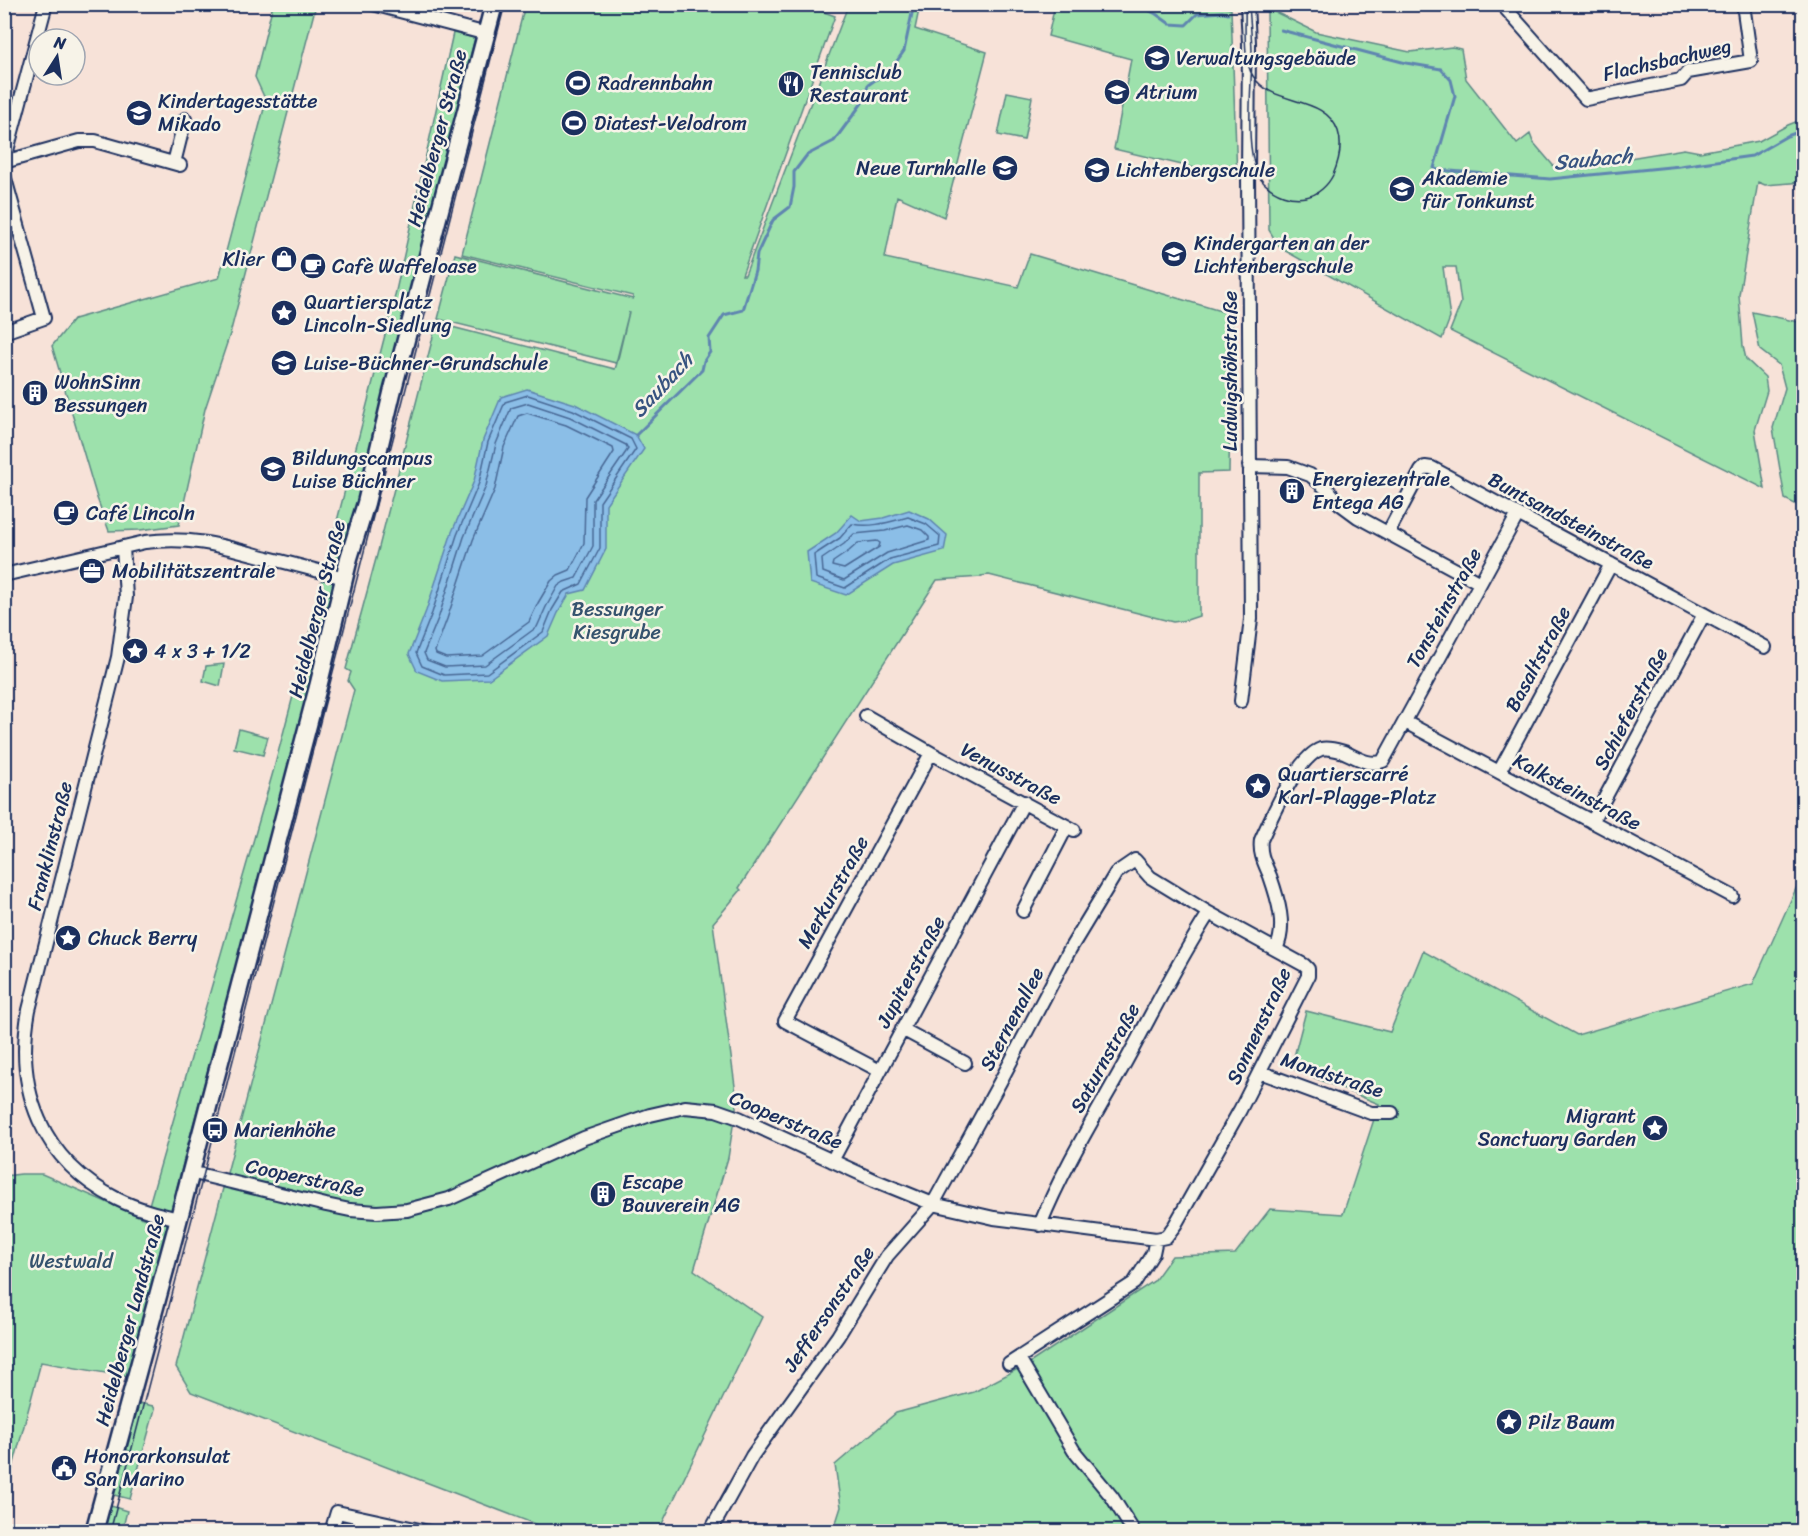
<svg xmlns="http://www.w3.org/2000/svg" width="1808" height="1536" font-family="Sriracha,sans-serif">
<style>
.green{fill:#9de1ac;stroke:#5c8885;stroke-width:1.5}
.water{fill:#8bbee7;stroke:#5e85b0;stroke-width:1.5}
.lines{fill:none;stroke-linecap:round;stroke-linejoin:round}
.shore{stroke:#486895;stroke-width:1.5}
.stream{stroke:#5e85b0;stroke-width:3}
.street-casing{stroke:#1b2f5e;stroke-width:16}
.secondary-casing{stroke:#1b2f5e;stroke-width:21}
.street{stroke:#f7f3e8;stroke-width:12}
.secondary{stroke:#f7f3e8;stroke-width:16}
.tram{stroke:#1b2f5e;stroke-width:1.5}
.labels{text-anchor:middle;dominant-baseline:central;stroke-width:5;stroke-linejoin:round;paint-order:stroke}
.poi-label{font-size:20px;fill:#1b2f5e;stroke:#f7f3e8;text-anchor:start}
.street-label{font-size:20px;fill:#1b2f5e;stroke:#f7f3e8}
.park-label{font-size:20px;fill:#35536e;stroke:#f7f3e8}
.water-label{font-size:21px;font-style:italic;fill:#375380;stroke:#f7f3e8}
</style>
<rect width="100%" height="100%" fill="#f7e2d8"/>
<filter id="ink" filterUnits="userSpaceOnUse"><feTurbulence type="fractalNoise" baseFrequency=".0167" numOctaves="2"/><feDisplacementMap in="SourceGraphic" scale="12" xChannelSelector="R" yChannelSelector="G"/><feConvolveMatrix kernelMatrix="1 2 1 2 8 2 1 2 1" color-interpolation-filters="sRGB"/></filter>
<g filter="url(#ink)">
<path class="green" d="M273,4L316,5L230,334L205,409L179,525L140,530L109,531L97,498L52,346L74,319L219,278L266,101L255,77Z
M802,4L835,16L742,275H745L847,8L837,5H920L915,29L987,52L944,217L897,196L885,258L1018,287L1030,254L1234,315L1231,337L1229,472L1199,473V616L1187,620L1173,622L989,575L981,576V577L937,580L739,888L741,890L713,923L737,1101L728,1158L694,1270L762,1317L661,1526L668,1531H553L191,1392L176,1367L354,690L348,681L351,672L346,669L377,555L436,325L443,327L444,325L615,369L617,363L629,312L616,363L438,319L455,254L633,299V296L462,254L525,5Z
M1207,4L1231,9L1237,178L1114,149L1131,59L1048,36L1055,5Z
M1267,8L1316,32L1410,52L1452,47L1461,49L1466,79L1517,144L1530,134L1533,142L1557,170L1684,149L1700,152L1759,141L1788,125L1803,119V182L1765,185L1758,182L1739,295L1743,346L1746,359L1765,377L1767,391L1755,430L1765,489L1450,331L1461,303L1456,267H1443L1450,318L1442,339L1280,248L1269,230Z
M453,33L475,38L297,739L188,1144L129,1377L41,1362L5,1497V1176L21,1174H42L145,1219L273,772L322,586L321,583L394,300Z
M1007,92L1032,97L1024,140L998,135Z
M1752,312L1803,323V508L1785,499L1773,428L1785,388L1779,365L1760,350Z
M224,664L220,686L203,681L206,666Z
M239,729L268,737L263,755L234,748Z
M1803,873V1531L833,1532L841,1507L835,1465L896,1413L974,1392L1031,1362L1154,1281L1172,1256L1235,1254L1270,1209L1343,1214L1379,1104L1291,1068L1306,1011L1390,1032L1423,951L1577,1035L1753,984Z
M139,1403L153,1406L155,1409L143,1452L140,1454L128,1451L127,1448Z
M125,1455L141,1459L130,1499L114,1495Z
M111,1506L127,1511L122,1531H104Z"/>
<path class="water" d="M527,389L575,404L636,435L644,449L606,504V549L585,590L569,594L558,613L548,636L489,679L442,681L417,671L409,654L426,611L452,532L474,481L483,440L501,397Z
M909,510L929,519L947,535L944,551L893,565L846,595L810,583L807,552L836,533L852,515L861,521L883,518Z"/>
<g class="lines">
<path class="shore" d="M528,395L573,410L631,439L636,449L600,502V548L581,584L563,592L552,610L543,632L487,673L444,675L422,666L416,653L432,613L457,535L479,483L488,442L505,402Z
M528,403L570,417L626,445L628,449L593,500V546L576,578L564,582L558,586L546,607L537,627L485,665L445,667L427,660L424,653L439,616L464,537L486,486L496,444L511,408Z
M527,413L566,425L613,448L614,452L585,497L584,543L570,570L558,575L551,581L538,603L529,622L482,656L446,658L436,654L435,651L447,619L473,540L495,489L504,447L518,416Z
M908,517L926,524L940,536L939,546L890,559L845,588L816,578L814,555L840,538L852,524C871,528 889,522 908,517Z
M908,525L922,530L929,537V540L887,553L844,580L823,572L822,559L844,544L854,534L885,531Z
M877,541L880,543L879,547L844,569L832,566L833,562L849,551L858,543Z"/>
<path class="stream" d="M1092,4L1103,6L1114,4
M1136,4L1156,14L1170,24L1186,25L1197,14L1222,12L1228,14
M1281,30L1406,63L1441,69L1451,80L1455,96L1434,168L1438,170L1550,179L1680,166L1752,156L1787,136L1804,130
M636,435L702,370L704,361L710,352L709,338L724,315L743,310L755,271L757,254L773,220L790,207L794,187V172L807,155L834,141L862,103L868,85L892,68L904,51L914,4"/>
<defs>
<path id="street" d="M373,4L487,34
M1505,4L1506,9L1586,99L1681,80L1688,72L1751,61L1743,4
M4,162L79,141H95L180,165
M4,162L46,4
M174,163L185,119
M4,175L44,318L4,332
M1249,466L1288,467L1310,475L1329,491L1339,503L1358,517L1480,583
M1388,533L1421,471L1425,467L1432,468L1765,647
M123,547L126,597L118,657L29,1010C14,1090 42,1161 117,1199C137,1209 158,1214 179,1219
M4,575L145,542C192,536 223,546 268,558C293,564 319,571 344,578
M1241,701L1251,619L1248,175L1249,43L1247,4
M866,716L931,753L1074,830
M1405,722L1732,896
M1499,772L1611,564
M1592,822L1704,614
M1023,911L1067,826
M1276,949C1287,927 1278,899 1270,876C1265,864 1259,854 1261,840C1271,818 1297,757 1321,749C1328,747 1337,750 1344,752C1356,757 1369,767 1383,761L1518,514
M902,1029L965,1063
M880,1071L785,1021L931,753
M1260,1072L1371,1113H1392
M832,1161L1024,802
M190,1172L326,1205L350,1210L377,1212L407,1210L449,1199L584,1138L650,1115L685,1107L716,1110L739,1118L874,1180L933,1204L994,1218L1156,1239L1166,1237L1175,1225L1240,1110L1308,976V969L1304,965L1209,913L1150,877L1135,860L1116,873L1070,949L1000,1082L933,1204L887,1256L838,1336L752,1456L710,1532
M1040,1225C1063,1168 1096,1115 1126,1061C1153,1012 1178,961 1209,913
M1019,1358L1074,1451L1112,1497L1134,1532
M1009,1364L1134,1283L1153,1253L1156,1239
M331,1532L337,1512L429,1532"/>
<path id="secondary" d="M94,1532L175,1233L319,683L349,558L366,503L392,393L494,4"/>
</defs>
<use href="#street" class="street-casing"/>
<use href="#secondary" class="secondary-casing"/>
<use href="#street" class="street"/>
<use href="#secondary" class="secondary"/>
<path class="tram" d="M1245,4C1246,25 1242,59 1253,76C1272,107 1325,94 1338,131C1343,146 1339,161 1333,175C1328,185 1318,195 1306,197C1291,200 1275,194 1264,183C1242,162 1252,86 1252,55C1252,38 1250,21 1249,4
M110,1532L207,1161L505,4"/>
</g>
</g>
<defs>
<symbol id="school-disc" viewBox="-11 -11 22 22"><circle r="9.5" fill="#1b2f5e" stroke="#f7f3e8"/><path d="M0-5L7-2L0 1L-7-2ZM-4 1L0 2.5L4 1V4Q0 6-4 4Z" fill="#fff"/></symbol>
<symbol id="stadium-disc" viewBox="-11 -11 22 22"><circle r="9.5" fill="#1b2f5e" stroke="#f7f3e8"/><path d="M0-5a6.5 5 0 1 0 0 10a6.5 5 0 1 0 0-10ZM-3.5-1.8h7v3.6h-7Z" fill="#fff"/></symbol>
<symbol id="restaurant-disc" viewBox="-11 -11 22 22"><circle r="9.5" fill="#1b2f5e" stroke="#f7f3e8"/><path d="M-5-6h1v4h1v-4h1v4h1v-4h1v5L-1.5 .5V6h-2V.5L-5-1ZM5-6V6H3V1.5H1.5Q1.5-4 5-6Z" fill="#fff"/></symbol>
<symbol id="shop-disc" viewBox="-11 -11 22 22"><circle r="9.5" fill="#1b2f5e" stroke="#f7f3e8"/><path d="M-5-2.5h2.3a2.7 3.5 0 0 1 5.4 0H5L5.5 6h-11ZM-1.5-2.5h3a1.5 2.3 0 0 0-3 0Z" fill="#fff"/></symbol>
<symbol id="cafe-disc" viewBox="-11 -11 22 22"><circle r="9.5" fill="#1b2f5e" stroke="#f7f3e8"/><path d="M-5.5-4.5H6V0H3Q3 3.5 0 3.5H-2.5Q-5.5 3.5-5.5 0ZM3-3.2v2h1.7v-2ZM-6 4.5H4V6H-6Z" fill="#fff"/></symbol>
<symbol id="sight-disc" viewBox="-11 -11 22 22"><circle r="9.5" fill="#1b2f5e" stroke="#f7f3e8"/><path d="M0-6L1.8-2.2L6-1.7L2.9 1.2L3.7 5.4L0 3.3L-3.7 5.4L-2.9 1.2L-6-1.7L-1.8-2.2Z" fill="#fff"/></symbol>
<symbol id="building-disc" viewBox="-11 -11 22 22"><circle r="9.5" fill="#1b2f5e" stroke="#f7f3e8"/><path d="M-4-6H4V6H1V3H-1V6H-4ZM-2.5-4.3h1.7v1.8h-1.7ZM.8-4.3h1.7v1.8H.8ZM-2.5-1h1.7V.8h-1.7ZM.8-1h1.7V.8H.8Z" fill="#fff"/></symbol>
<symbol id="office-disc" viewBox="-11 -11 22 22"><circle r="9.5" fill="#1b2f5e" stroke="#f7f3e8"/><path d="M-6-3h4V-5.5h4V-3h4V5H-6ZM-1-4.5V-3h2v-1.5ZM-6 0V1H6V0Z" fill="#fff"/></symbol>
<symbol id="bus-disc" viewBox="-11 -11 22 22"><circle r="9.5" fill="#1b2f5e" stroke="#f7f3e8"/><path d="M-5-6H5V4H4V6H2V4H-2V6H-4V4H-5ZM-3.5-4V0h7V-4ZM-3.5 1.2v1.5H-2V1.2ZM2 1.2v1.5H3.5V1.2Z" fill="#fff"/></symbol>
<symbol id="civic-disc" viewBox="-11 -11 22 22"><circle r="9.5" fill="#1b2f5e" stroke="#f7f3e8"/><path d="M-.6-6.5H3V-4.5H.6V-3L4-1V1h2V6H-6V1h2V-1L-.6-3ZM-1.2 2.5V6h2.4V2.5Z" fill="#fff"/></symbol>
</defs>
<g fill-rule="evenodd">
<use href="#school-disc" x="1142" y="43" width="30" height="30"/>
<use href="#stadium-disc" x="563" y="68" width="30" height="30"/>
<use href="#restaurant-disc" x="776" y="69" width="30" height="30"/>
<use href="#school-disc" x="1102" y="77" width="30" height="30"/>
<use href="#school-disc" x="124" y="98" width="30" height="30"/>
<use href="#stadium-disc" x="559" y="108" width="30" height="30"/>
<use href="#school-disc" x="990" y="153" width="30" height="30"/>
<use href="#school-disc" x="1082" y="155" width="30" height="30"/>
<use href="#school-disc" x="1387" y="174" width="30" height="30"/>
<use href="#school-disc" x="1159" y="239" width="30" height="30"/>
<use href="#shop-disc" x="269" y="244" width="30" height="30"/>
<use href="#cafe-disc" x="298" y="251" width="30" height="30"/>
<use href="#sight-disc" x="269" y="298" width="30" height="30"/>
<use href="#school-disc" x="269" y="348" width="30" height="30"/>
<use href="#building-disc" x="20" y="378" width="30" height="30"/>
<use href="#school-disc" x="258" y="454" width="30" height="30"/>
<use href="#building-disc" x="1277" y="476" width="30" height="30"/>
<use href="#cafe-disc" x="51" y="498" width="30" height="30"/>
<use href="#office-disc" x="77" y="556" width="30" height="30"/>
<use href="#sight-disc" x="120" y="636" width="30" height="30"/>
<use href="#sight-disc" x="1243" y="771" width="30" height="30"/>
<use href="#sight-disc" x="53" y="923" width="30" height="30"/>
<use href="#sight-disc" x="1640" y="1113" width="30" height="30"/>
<use href="#bus-disc" x="200" y="1115" width="30" height="30"/>
<use href="#building-disc" x="588" y="1179" width="30" height="30"/>
<use href="#sight-disc" x="1494" y="1407" width="30" height="30"/>
<use href="#civic-disc" x="49" y="1453" width="30" height="30"/>
</g>
<g class="labels">
<g class="poi-label">
<text x="1176" y="58">Verwaltungsgebäude</text>
<text x="810" y="72">Tennisclub<tspan x="810" dy="23">Restaurant</tspan></text>
<text x="598" y="83">Radrennbahn</text>
<text x="1136" y="92">Atrium</text>
<text x="158" y="101">Kindertagesstätte<tspan x="158" dy="23">Mikado</tspan></text>
<text x="594" y="123">Diatest-Velodrom</text>
<text x="986" y="168" text-anchor="end">Neue Turnhalle</text>
<text x="1116" y="170">Lichtenbergschule</text>
<text x="1422" y="178">Akademie<tspan x="1422" dy="23">für Tonkunst</tspan></text>
<text x="1194" y="243">Kindergarten an der<tspan x="1194" dy="23">Lichtenbergschule</tspan></text>
<text x="264" y="259" text-anchor="end">Klier</text>
<text x="332" y="266">Cafè Waffeloase</text>
<text x="304" y="302">Quartiersplatz<tspan x="304" dy="23">Lincoln-Siedlung</tspan></text>
<text x="304" y="363">Luise-Büchner-Grundschule</text>
<text x="54" y="382">WohnSinn<tspan x="54" dy="23">Bessungen</tspan></text>
<text x="292" y="458">Bildungscampus<tspan x="292" dy="23">Luise Büchner</tspan></text>
<text x="1312" y="479">Energiezentrale<tspan x="1312" dy="23">Entega AG</tspan></text>
<text x="86" y="513">Café Lincoln</text>
<text x="112" y="571">Mobilitätszentrale</text>
<text x="154" y="651">4 x 3 + 1/2</text>
<text x="1278" y="774">Quartierscarré<tspan x="1278" dy="23">Karl-Plagge-Platz</tspan></text>
<text x="88" y="938">Chuck Berry</text>
<text x="1636" y="1116" text-anchor="end">Migrant<tspan x="1636" dy="23">Sanctuary Garden</tspan></text>
<text x="234" y="1130">Marienhöhe</text>
<text x="622" y="1182">Escape<tspan x="622" dy="23">Bauverein AG</tspan></text>
<text x="1528" y="1422">Pilz Baum</text>
<text x="84" y="1456">Honorarkonsulat<tspan x="84" dy="23">San Marino</tspan></text>
</g>
<g class="street-label">
<text transform="translate(1667 60) rotate(-13)">Flachsbachweg</text>
<text transform="translate(437 138) rotate(-75)">Heidelberger Straße</text>
<text transform="translate(1230 371) rotate(-90)">Ludwigshöhstraße</text>
<text transform="translate(1571 521) rotate(28)">Buntsandsteinstraße</text>
<text transform="translate(1444 608) rotate(-61)">Tonsteinstraße</text>
<text transform="translate(317 609) rotate(-76)">Heidelberger Straße</text>
<text transform="translate(1538 659) rotate(-62)">Basaltstraße</text>
<text transform="translate(1631 709) rotate(-62)">Schieferstraße</text>
<text transform="translate(1011 774) rotate(28)">Venusstraße</text>
<text transform="translate(1577 792) rotate(28)">Kalksteinstraße</text>
<text transform="translate(50 846) rotate(-76)">Franklinstraße</text>
<text transform="translate(833 892) rotate(-61)">Merkurstraße</text>
<text transform="translate(911 972) rotate(-62)">Jupiterstraße</text>
<text transform="translate(1012 1019) rotate(-62)">Sternenallee</text>
<text transform="translate(1259 1026) rotate(-65)">Sonnenstraße</text>
<text transform="translate(1105 1058) rotate(-61)">Saturnstraße</text>
<text transform="translate(1332 1075) rotate(18)">Mondstraße</text>
<text transform="translate(786 1120) rotate(23)">Cooperstraße</text>
<text transform="translate(305 1178) rotate(12)">Cooperstraße</text>
<text transform="translate(829 1309) rotate(-56)">Jeffersonstraße</text>
<text transform="translate(130 1320) rotate(-75)">Heidelberger Landstraße</text>
</g>
<g class="park-label">
<text x="617" y="609">Bessunger<tspan x="617" dy="23">Kiesgrube</tspan></text>
<text x="71" y="1261">Westwald</text>
</g>
<g class="water-label">
<text transform="translate(1593 159) rotate(-5)">Saubach</text>
<text transform="translate(662 385) rotate(-47)">Saubach</text>
</g>
</g>
<rect width="1808" height="1536" fill="none" stroke="#f7f3e8" stroke-width="24"/>
<rect x="12" y="12" width="1784" height="1512" fill="none" stroke="#1b2f5e" stroke-width="2" filter="url(#ink)"/>
<g transform="translate(57 57) rotate(12)"><circle r="28" fill="#f7f3e8" stroke="#9fa5b1" stroke-width="1.5"/>
<path d="M0-4.5L10 22L0 15L-10 22Z" fill="#1b2f5e"/>
<text y="-9" font-size="16" font-weight="bold" text-anchor="middle" fill="#1b2f5e">N</text>
</g>
</svg>
